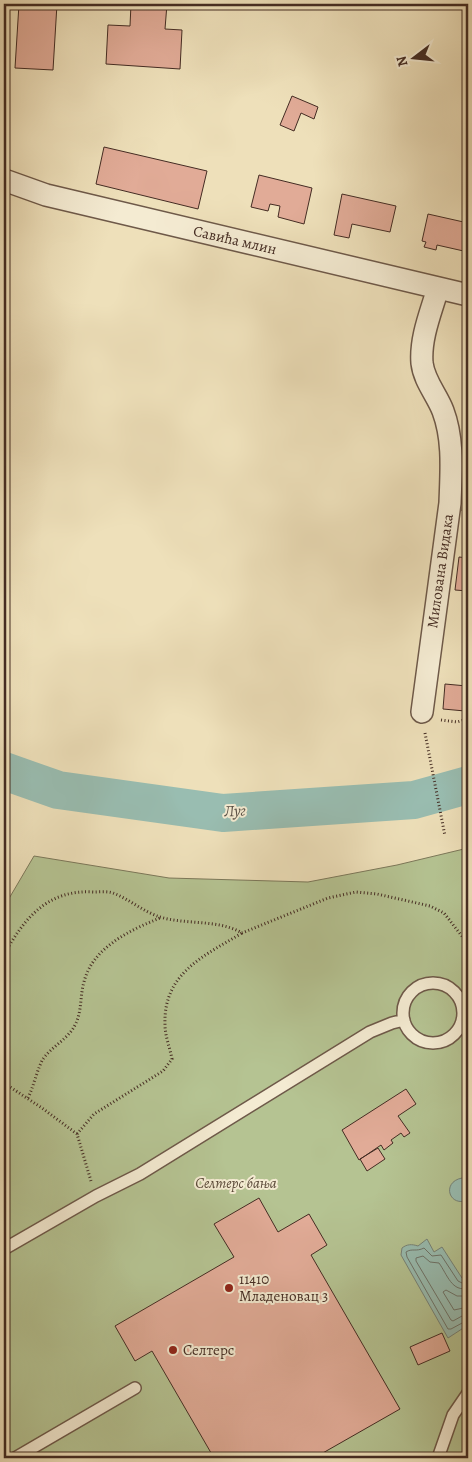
<svg xmlns="http://www.w3.org/2000/svg" width="472" height="1462" font-family="Alegreya,serif">
<style>
.green{fill:#b5c392;stroke:#7c785a}
.water{fill:#99bdb1;stroke:#778378}
.lines{fill:none;stroke-linecap:round;stroke-linejoin:round}
.shore{stroke:#6e746a;stroke-width:1}
.river{stroke:#99bdb1;stroke-width:38}
.building{fill:#e1ab97;stroke:#442c23}
.lane-casing{stroke:#6e5949;stroke-width:14}
.street-casing{stroke:#6e5949;stroke-width:24}
.path{stroke:#442c23;stroke-width:3;stroke-dasharray:1 2.5;stroke-linecap:butt}
.lane{stroke:#f4ebd2;stroke-width:11}
.street{stroke:#f4ebd2;stroke-width:21}
.poi-dot{fill:#8f2418;stroke:#f4ebd2;stroke-width:2}
.labels{text-anchor:middle;dominant-baseline:central;stroke-width:4;stroke-linejoin:round;paint-order:stroke}
.street-label{font-size:15px;fill:#442c23;stroke:#f4ebd2}
.park-label{font-size:15px;font-style:italic;fill:#5b4a39;stroke:#f4ebd2}
.poi-label{font-size:15px;fill:#442c23;stroke:#f4ebd2;text-anchor:start}
.water-label{font-size:16px;font-style:italic;fill:#595046;stroke:#f4ebd2}
</style>
<rect width="100%" height="100%" fill="#eee0ba"/>
<filter id="stains"><feTurbulence type="fractalNoise" baseFrequency=".004" numOctaves="4"/><feColorMatrix values="0 0 0 0 .2 0 0 0 0 .09 0 0 0 0 .02 0 0 0 .5 -.17"/></filter>
<radialGradient id="worn" r=".72"><stop offset=".6" stop-color="#630" stop-opacity="0"/><stop offset="1" stop-color="#630" stop-opacity=".3"/></radialGradient>
<path class="green" d="M468,848V1458H4V907L34,856L169,878L308,882L397,865Z"/>
<path class="water" d="M462,1178L468,1179V1200C449,1208 441,1182 462,1178Z
M427,1239L434,1252L442,1247L462,1278L466,1276L468,1280V1325L448,1338L401,1255L402,1248C407,1244 412,1244 418,1246Z"/>
<g class="lines">
<path class="shore" d="M468,1281L462,1283L458,1281L441,1255L432,1256L424,1248C416,1252 412,1248 406,1252L407,1257L448,1329H451L464,1322L468,1321
M468,1288C452,1293 447,1274 439,1263L430,1262L423,1256L416,1258V1261L451,1320L453,1321L462,1316L468,1315
M468,1296H457L446,1290L443,1292L454,1310L468,1307"/>
<path class="river" d="M4,771L58,790L223,813L414,800L468,785"/>
</g>
<path class="building" d="M19,4H57L53,70L15,68Z
M131,4H167L165,29L182,30L180,69L106,64L108,25L130,26Z
M292,96L318,107L314,119L301,113L294,131L280,125Z
M104,147L207,171L198,209L96,184Z
M259,175L312,188L304,224L278,217L280,206L270,204L268,211L251,207Z
M342,194L396,206L390,232L352,224L349,238L334,235Z
M428,214L468,223V252L437,245L436,250L424,247L426,242L422,241Z
M468,430V471L463,470Z
M465,477H468V512L462,511Z
M459,557L468,558V591L455,590Z
M445,684L467,686L465,711L443,709Z
M406,1089L416,1104L398,1116L410,1133L404,1137L401,1133L391,1140L393,1143L384,1150L381,1145L359,1160L342,1130Z
M378,1148L385,1159L367,1171L360,1159Z
M259,1198L278,1232L309,1214L327,1245L311,1255L400,1409L314,1458H253L251,1456L248,1458H214L152,1351L135,1361L115,1326L234,1257L214,1224Z
M442,1333L450,1351L418,1365L410,1347Z"/>
<g class="lines">
<defs>
<path id="lane" d="M403 1013a30 30 0 1 1 60 0a30 30 0 1 1-60 0Z
M4,1249L96,1196L140,1174L370,1032L392,1023L404,1020
M15,1458L135,1388
M438,1458L453,1415L468,1393"/>
<path id="street" d="M4,180L46,195L468,295
M422,712L450,503C451,473 454,440 443,411C437,395 424,381 422,363C420,338 431,312 438,288"/>
</defs>
<use href="#lane" class="lane-casing"/>
<use href="#street" class="street-casing"/>
<path class="path" d="M441,720L457,722L468,719
M425,733L445,836
M4,955C24,918 48,889 94,892C100,892 107,891 113,893C129,899 144,912 160,917C186,925 218,919 242,933L328,898L356,892L377,894L430,906L444,913L468,944
M4,1079L10,1087L42,1108L77,1134L91,1181
M28,1098C33,1088 38,1067 43,1059C53,1045 69,1039 76,1023C82,1010 80,995 84,982C92,948 130,930 160,918
M77,1134L94,1114L163,1071L172,1059C170,1048 165,1036 165,1025C163,973 204,956 242,933"/>
<use href="#lane" class="lane"/>
<use href="#street" class="street"/>
</g>
<g class="poi-dot">
<circle cx="229" cy="1288" r="5"/>
<circle cx="173" cy="1350" r="5"/>
</g>
<g class="labels">
<g class="street-label">
<text transform="translate(235 240) rotate(13)">Савића млин</text>
<text transform="translate(440 571) rotate(-82)">Милована Видака</text>
</g>
<g class="park-label">
<text x="236" y="1183">Селтерс бања</text>
</g>
<g class="poi-label">
<text x="239" y="1279">11410<tspan x="239" dy="17">Младеновац 3</tspan></text>
<text x="183" y="1350">Селтерс</text>
</g>
<g class="water-label">
<text transform="translate(235 811) rotate(-2)">Луг</text>
</g>
</g>
<rect width="472" height="1462" fill="none" stroke="#eee0ba" stroke-width="20"/>
<rect x="5" y="5" width="462" height="1452" fill="none" stroke="#442c23" stroke-width="2.5"/>
<rect x="10" y="10" width="452" height="1442" fill="none" stroke="#442c23"/>
<g transform="translate(414 58) rotate(254)" stroke="#f4ebd2" stroke-width="4" paint-order="stroke">
<path d="M0-4L9 19L0 12L-9 19Z" fill="#442c23"/>
<text y="-8" font-size="14" font-weight="bold" text-anchor="middle" fill="#442c23">N</text>
</g>
<rect width="100%" height="100%" filter="url(#stains)"/>
<rect width="100%" height="100%" fill="url(#worn)"/>
</svg>
